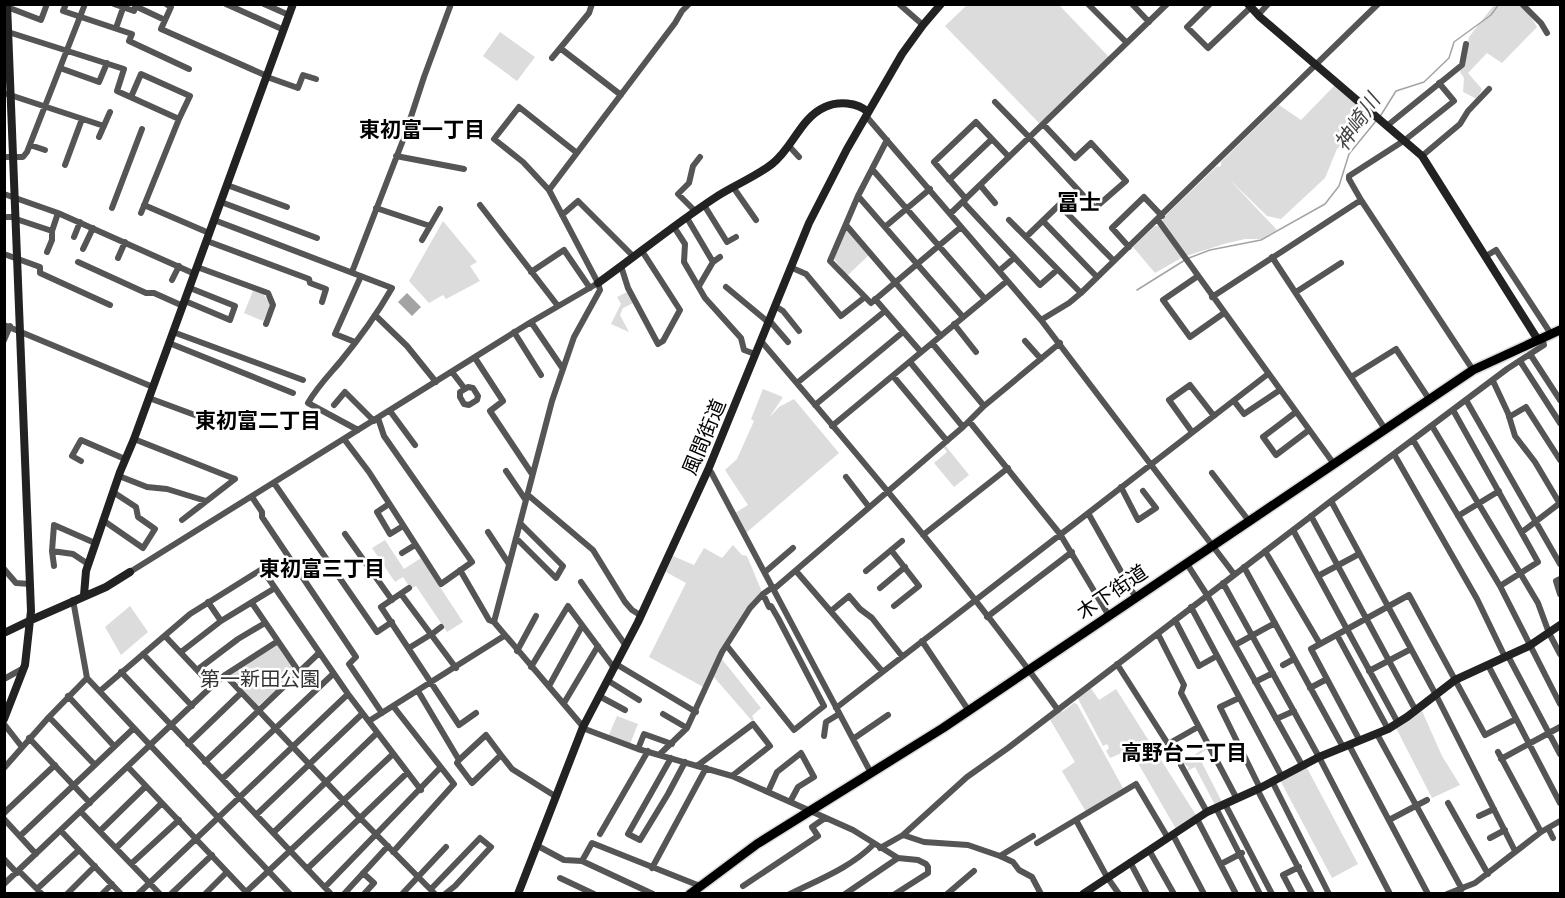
<svg xmlns="http://www.w3.org/2000/svg" width="1565" height="898" font-family="Poppins,'Noto Sans JP',sans-serif">
<style>
.green{fill:#dcdcdc}
.water{fill:#a3a3a3}
.lines{fill:none;stroke-linecap:round;stroke-linejoin:round}
.stream{stroke:#a3a3a3;stroke-width:1.5}
.primary-casing{stroke:#dbdbdb;stroke-width:12}
.street{stroke:#555;stroke-width:6}
.secondary{stroke:#222;stroke-width:8}
.primary{stroke:#000;stroke-width:9}
.labels{text-anchor:middle;dominant-baseline:central;stroke-width:5;stroke-linejoin:round;paint-order:stroke}
.street-label{font-size:20px;fill:#000;stroke:#fff}
.park-label{font-size:20px;fill:#333;stroke:#fff}
.water-label{font-size:21px;font-style:italic;fill:#444;stroke:#fff}
.neighbourhood-label{font-size:21px;font-weight:bold;fill:#000;stroke:#fff}
.quarter-label{font-size:22px;font-weight:bold;fill:#000;stroke:#fff}
</style>
<rect width="100%" height="100%" fill="#fff"/>
<path class="green" d="M967,5H1059L1109,57L1040,124L945,26Z
M1494,5H1524L1537,27L1502,63L1487,53L1468,73L1482,89L1477,99L1463,92L1464,78L1460,72L1469,37Z
M500,32L535,57L517,81L483,56Z
M1335,85L1372,117L1337,149L1325,178L1281,219L1267,216L1229,179L1277,230L1261,239H1245L1224,244L1186,256L1163,223V218L1216,167L1221,166V162L1279,105L1301,120Z
M443,221L477,262L470,266L480,281L446,299L443,295L429,303L409,281Z
M1155,226H1160L1183,257L1155,273L1133,247Z
M845,230H847L869,255L847,276L834,259Z
M253,291L263,294L271,305L263,321L244,313Z
M627,292L633,303L623,308L620,315L629,332L611,324L621,304L617,297Z
M763,389L783,397L769,418L779,407L794,399L839,453L746,533L735,513L748,505L725,470L737,459L754,421L751,419Z
M945,445L969,475L954,487L934,463L947,452L943,447Z
M385,540L404,569L421,558L463,622L447,632L416,586L411,589L403,577L395,582L372,548Z
M733,545L742,555L747,556L762,592L749,607L705,688L649,657L686,583L666,572L673,556L694,565L704,548L722,558Z
M130,606L148,632L121,655L105,627Z
M278,645L296,673L258,706L230,674Z
M721,658L761,708L752,716L754,719L752,721L713,676Z
M1090,687L1099,700L1116,689L1196,815L1176,829L1135,758L1131,759L1127,751L1110,758L1106,751L1109,748L1107,744L1103,746L1077,697Z
M1074,703L1077,704L1123,788L1086,812L1062,771L1075,762L1049,718L1060,709L1062,712Z
M1422,711L1442,756L1460,785L1432,798L1396,728Z
M617,716L638,724L630,744L608,737Z
M1206,747L1207,749L1198,755L1222,802L1215,805L1195,767L1187,771L1189,767L1182,763Z
M1306,766L1358,864L1332,878L1280,780Z"/>
<path class="water" d="M407,293L421,307L412,316L398,302Z"/>
<g class="lines">
<path class="stream" d="M1381,115L1396,91L1424,82L1449,58L1454,42L1491,15L1499,4
M1189,258L1210,250L1261,240L1325,204L1339,186L1349,154L1376,121
M1137,290L1185,260"/>
<defs>
<path id="primary" d="M690,894L757,844L943,728L1473,370L1560,330"/>
</defs>
<use href="#primary" class="primary-casing"/>
<path class="street" d="M66,4L63,11L132,34L129,41L189,69
M114,4L134,11L136,4
M166,4L171,7L161,29L267,76
M226,4L284,30
M264,4L289,15
M899,4L923,25
M1088,4L1127,43
M1132,4L1149,22
M1210,4L1187,27L1208,48L1251,7
M1522,4L1541,23L1547,33
M135,6L165,20
M7,7L41,20L47,4
M1258,15L1268,4
M116,28L123,8
M5,31L124,69L117,91L179,119L190,96L141,74L131,97
M560,48L621,95
M552,58L589,13L592,4
M60,68L99,82L107,63
M267,77L298,88L303,75L316,79
M4,93L104,126
M995,102L1029,137
M866,116L1041,320L1234,574
M1388,125L1462,65L1466,44
M99,137L110,112
M1029,137L1095,208L1126,181L1091,143L1075,158L1043,124
M887,140L858,196L830,261L871,303L961,227
M30,145L45,150
M789,146L799,157
M577,153L519,107L494,139L523,162L549,190L598,283L600,290L574,337L552,401L494,622L585,729L638,749L732,776L853,830L898,858L918,860L926,864L928,867V873L895,894
M396,156L464,169
M1422,156L1460,124L1468,111L1489,89
M4,157H23L27,152L85,4
M65,165L82,119
M872,169L985,299
M949,180L992,139
M227,185L287,207
M980,185L995,203
M733,187L756,220
M549,190L675,23L682,11L689,4
M4,194L58,213L195,274
M858,196L963,317
M966,199L934,162L976,122L1009,157
M1361,200L1473,370
M221,202L317,238
M963,202L1040,285L1057,270
M144,205L209,233
M480,205L558,306
M704,205L727,242L736,237
M112,208L142,129
M376,208L430,226
M695,211L678,194L689,183L693,166L700,157
M141,213L179,119
M951,213L1167,4
M562,215L578,201L634,257
M4,217H15
M687,218L713,262
M16,219L52,231V240L47,252
M214,220L392,288C377,314 359,339 340,362C329,375 317,387 308,403L358,430
M1009,220L1081,293
M1158,220L1334,464
M1043,221L1097,277
M846,225L941,336
M886,226L930,189
M674,227L685,244L684,262L705,298L741,338L744,350L755,354
M52,231L58,213
M74,237L80,222
M1026,237L1059,205L1114,261
M422,240L440,209
M207,241L309,279L310,283L326,289L322,302
M1129,247L1112,228L1144,197L1162,216
M83,249L93,228
M4,254L40,267V273L110,305
M1486,256L1496,250L1551,334
M1272,257L1385,429
M118,258L125,242
M78,262L146,293H154L183,306
M621,266L628,288L658,344L663,341L680,310L642,251
M197,267L268,293L273,305L266,324
M790,267L806,274L841,316L865,297
M999,271L1014,258
M352,272L405,135L424,77L451,4
M531,272L564,250L590,288
M1198,276L1163,300L1190,337L1224,313
M172,280L179,266
M699,286L713,262L720,257
M726,287L768,322
M1296,292L1341,263
M1212,297L1361,200L1349,179V176L1405,140L1454,101L1439,83
M875,299L921,352
M185,301L230,320L235,306L190,288
M775,306L783,311L799,331
M376,316L407,346L436,382
M769,320L788,342
M1041,320L1069,303L1081,293L1378,4
M531,322L563,369
M954,324L976,352
M4,325L153,387
M173,332L303,380
M514,332L541,375
M4,340L10,326
M761,341C863,461 966,582 1058,710
M1025,341L1041,359
M355,342L335,334L361,276
M169,343L293,393
M932,343L984,406
M1530,354L1560,400
M475,358L503,401L490,411L532,474
M1520,361L1560,423
M910,362L963,427
M452,372L465,389L468,387L473,388L478,396L477,400L469,405L464,404L460,397V392L465,389
M893,376L947,441
M1351,377L1396,349L1429,399
M1493,381L1508,413L1515,436L1535,462L1560,504
M797,383L885,311
M149,398L230,428
M1466,400L1560,564
M1234,401L1244,414L1280,390
M334,405L345,392L374,421
M815,405L903,332
M1453,410L1538,562L1500,586
M390,411L415,445
M1296,412L1263,437L1276,455L1309,430
M1509,417L1526,407L1560,460
M969,421L1060,534L1109,616
M832,426L1007,281
M1432,426L1538,603L1549,633L1560,654
M1192,432L1169,400L1190,385L1214,416
M134,439L235,479
M344,439L369,472L441,584L472,562L384,436L378,418
M1413,440L1500,586L1560,704
M1394,454L1477,599L1505,657
M81,461L72,456L81,440L125,459
M708,470L711,472L871,773
M506,471L525,499
M1212,473L1249,521
M119,476L147,487L167,489L206,501
M846,477L869,507
M274,483L377,632L392,622
M1121,487L1138,520L1156,508L1143,491
M528,495L593,550L625,602L632,610L640,615
M252,497L262,512V517L356,657L349,664L382,713
M1331,501L1436,695L1515,851
M389,504L377,512L390,534L403,526
M1088,513L1136,598
M1311,516L1416,711
M1458,516L1499,491
M182,520L235,479
M104,521L143,548L155,529L138,517L136,507L113,492
M1293,530L1398,723
M488,532L509,564
M1522,532L1560,503
M345,534L392,600
M923,535L1008,468
M516,538L556,578L563,566L521,524
M891,550L919,586L894,606
M52,551L54,566
M1265,551L1320,644
M402,553L415,545
M88,564L73,554L52,551L54,525L95,543
M1187,564L1207,595L1302,765
M1244,567L1343,747
M4,569L16,583L30,584
M460,570L489,620L494,622
M796,571L882,671
M866,571L902,541
M130,572L531,322L598,283
M765,572L793,548
M1318,576L1359,554
M1560,579L1556,581L1560,594
M581,582L626,646
M1223,583L1319,757L1390,894
M409,588L381,607L459,725L476,713
M880,588L905,567
M774,589L963,427L984,406L1060,343
M401,594L456,668
M208,602L221,621
M252,603L299,672
M1191,607L1282,777
M831,611L849,596L860,609L872,618L902,656
M987,617L1072,552
M1175,620L1199,666L1217,656
M432,634L441,627
M1158,634L1184,685L1181,693L1237,799
M1337,635L1388,729
M165,636L212,686
M922,641L969,711
M1235,645L1275,623
M727,646L794,730L824,706L778,618L771,606L769,607L763,594
M409,648L430,635
M517,651L536,616
M181,652L221,621L275,588
M143,654L192,706
M1508,656L1560,754
M616,664L696,712
M1117,664L1168,744L1198,727
M1283,665L1294,659
M1488,665L1560,803
M531,667L568,606L614,668
M197,670L238,639L265,623
M1369,671L1411,649
M121,672L331,894
M225,675L360,818L435,894
M87,678L290,894
M4,679L24,668
M607,680L639,700
M1255,682L1273,673
M549,686L582,626
M1310,688L1327,679
M100,691L190,614L262,569L348,694L421,790
M418,691L459,760L457,763L472,783L501,755L486,735L459,760
M68,696L114,746
M599,696L625,710
M1239,698L1220,707L1260,788
M564,703L598,646
M836,708L1268,374
M663,714L687,728
M49,717L95,765
M1276,719L1294,711
M369,721L504,636
M4,724L22,747
M1377,734L1462,889
M824,736L826,722L839,714
M29,738L90,803
M853,739L888,715
M1360,741L1311,649L1409,595L1485,735L1516,719
M188,744L241,693
M1349,745L1428,894
M638,749L644,734L672,744
M1498,752L1541,832
M660,754L687,728L722,652L750,608L763,594L773,587
M501,755L512,769L555,796
M671,758L628,834L640,840L668,794L685,762
M1501,759L1560,727
M205,762L319,653
M1181,765L1207,812
M697,766L753,724L770,746L732,776
M128,767L246,892
M4,768L49,717L87,678L73,600
M222,779L333,674
M1272,781L1329,894
M1257,789L1312,894
M768,792L777,772L801,753L814,777L798,787L790,802
M1448,803L1488,874
M1225,804L1272,894
M1216,808L1260,894
M81,812L160,894
M4,813L55,765
M256,815L362,714
M1479,816L1494,809
M4,819L36,854
M1197,819L1236,894
M1076,820L1107,877L1119,894
M1389,820L1427,800
M1548,828L1553,838
M61,831L121,894
M100,831L146,786
M273,833L377,733
M600,834L648,751
M903,835L924,842L968,845L1000,856L1013,862L1019,870L1032,877L1041,894
M1173,835L1204,894
M20,836L134,728
M1490,838L1505,830
M1037,843L1136,784L1168,838
M536,845L564,860L582,861L653,894
M116,848L162,803
M880,848L903,835L967,777L1008,748L1331,501L1507,369L1544,345L1542,338
M1149,850L1174,894
M393,852L454,784L393,706
M1000,856L1033,836
M4,859L17,873
M582,861L592,843L700,886
M1130,862L1147,894
M131,864L179,820
M1221,864L1242,853
M652,868L706,768
M307,869L407,773
M19,871L42,894
M363,873L374,883L364,894
M560,878L594,894
M4,884L212,686L225,675L278,641
M743,886L818,836L812,827L825,818
M325,887L440,768
M37,889L79,850
M431,889L480,838L491,847L455,886L445,894
M403,893L446,847
M67,894L95,866
M102,894L112,884
M138,894L348,694
M171,894L212,855
M205,894L227,872
M244,894L393,754
M344,894L388,846
M790,894C820,879 850,868 874,844
M845,894L898,858
M947,894L974,871
M1293,894L1283,875L1299,867
M1447,894L1475,883L1541,832L1560,821"/>
<path class="secondary" d="M1248,4L1260,17L1422,156L1538,340
M598,283C637,255 674,225 713,199C732,186 754,178 772,164C793,148 800,118 825,107C838,101 857,102 868,112
M84,595L86,571L120,472L134,439L293,4
M4,633L31,620L106,587L130,572
M4,719L25,665L31,611L7,4
M518,894L583,727L638,622L708,470L809,223L847,149L902,54L923,25L941,4
M1083,894L1207,812L1260,788L1319,757L1388,729L1407,717L1455,680L1529,646L1560,625"/>
<use href="#primary" class="primary"/>
</g>
<g class="labels">
<g class="street-label">
<text transform="translate(704 437) rotate(-67)">風間街道</text>
<text transform="translate(1112 592) rotate(-34)">木下街道</text>
</g>
<g class="park-label">
<text x="260" y="679">第一新田公園</text>
</g>
<g class="water-label">
<text transform="translate(1357 122) rotate(-56)">神崎川</text>
</g>
<g class="neighbourhood-label">
<text x="422" y="129">東初富一丁目</text>
<text x="258" y="420">東初富二丁目</text>
<text x="322" y="568">東初富三丁目</text>
<text x="1184" y="752">高野台二丁目</text>
</g>
<g class="quarter-label">
<text x="1079" y="202">冨士</text>
</g>
</g>
<rect width="1565" height="898" fill="none" stroke="#000000" stroke-width="12"/>
</svg>
